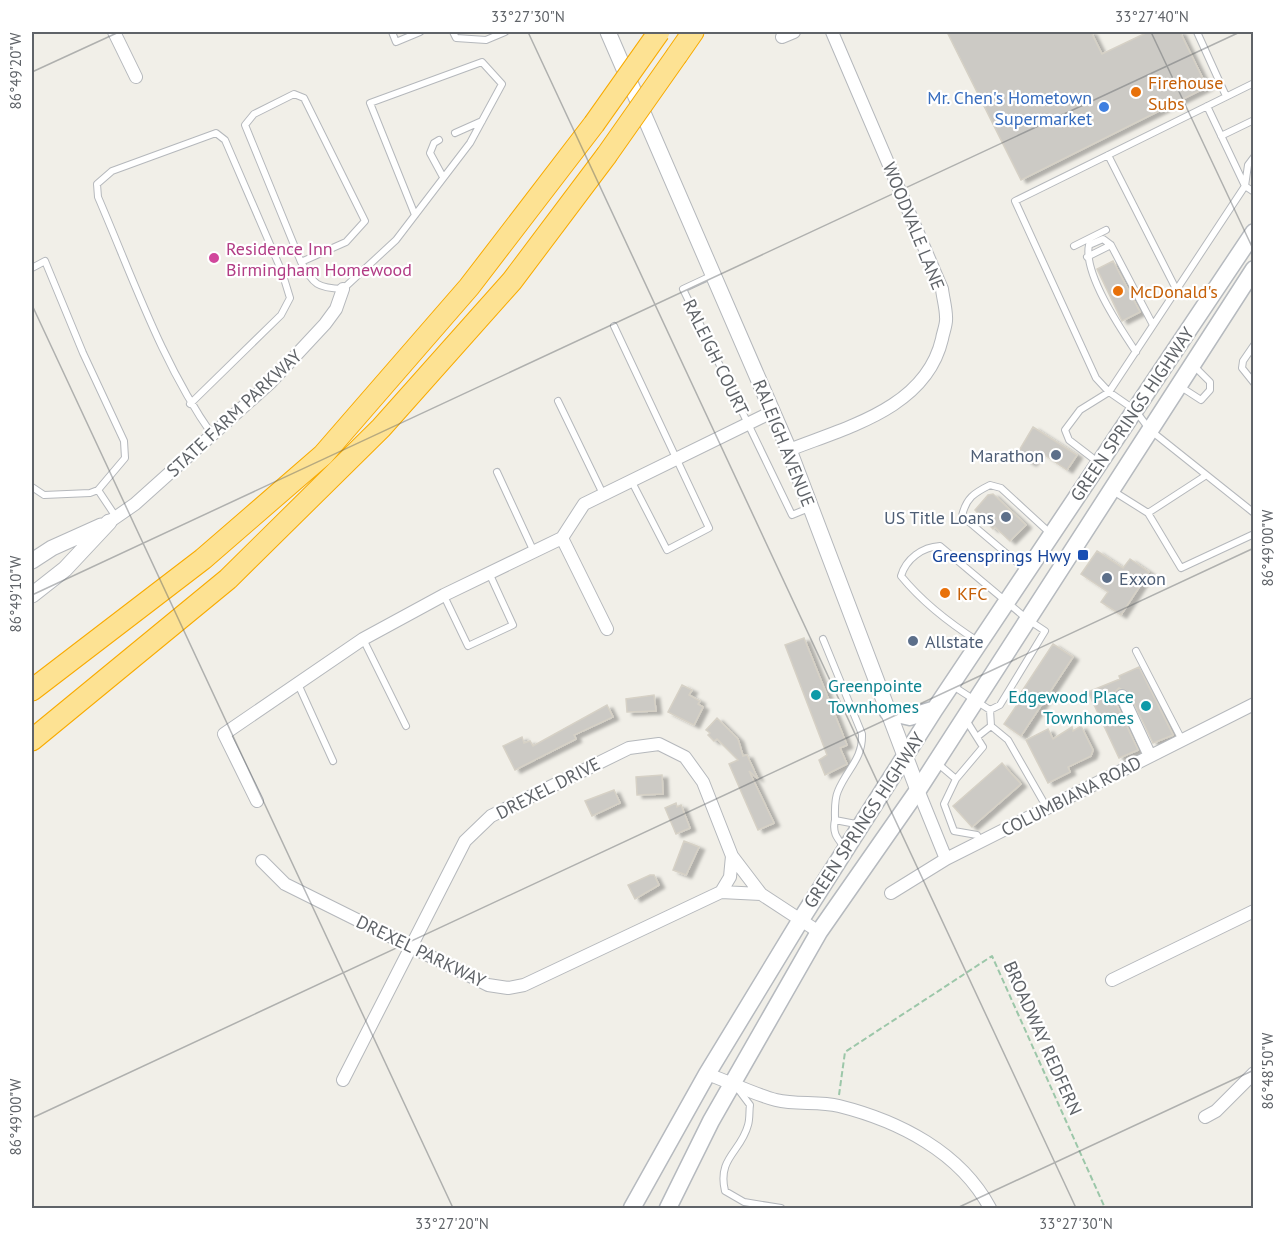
<svg xmlns="http://www.w3.org/2000/svg" width="1285" height="1240" font-family="'PT Sans',sans-serif">
<style>
.building{fill:#cccac5;stroke:#d6d1c6;stroke-width:1.5;filter:url(#shadow)}
.lines{fill:none;stroke-linecap:round;stroke-linejoin:round}
.service-casing{stroke:#b5b8bc;stroke-width:8}
.minor-casing{stroke:#b5b8bc;stroke-width:14}
.tertiary-casing{stroke:#b5b8bc;stroke-width:17}
.secondary-casing{stroke:#b6babf;stroke-width:19}
.motorway-casing{stroke:#f9ab00;stroke-width:23}
.path{stroke:#9cc7a9;stroke-width:2;stroke-dasharray:6 3;stroke-linecap:butt}
.service{stroke:#fff;stroke-width:6}
.minor{stroke:#fff;stroke-width:12}
.tertiary{stroke:#fff;stroke-width:15}
.secondary{stroke:#fff;stroke-width:16}
.motorway{stroke:#fde293;stroke-width:21}
.motorway-bridge-casing{stroke:#f9ab00;stroke-width:23;stroke-linecap:butt}
.motorway-bridge{stroke:#fde293;stroke-width:21}
.ticks{fill:none;stroke:#5f6368;stroke-width:1.5;stroke-opacity:0.45}
.food-dot{fill:#e8710a;stroke:#fff;stroke-width:2}
.shop-dot{fill:#3f7fe0;stroke:#fff;stroke-width:2}
.hotel-dot{fill:#d1479c;stroke:#fff;stroke-width:2}
.service-dot{fill:#5c6f8a;stroke:#fff;stroke-width:2}
.transit-dot{fill:#1a4fb4;stroke:#fff;stroke-width:2}
.culture-dot{fill:#0f9aa8;stroke:#fff;stroke-width:2}
.labels{text-anchor:middle;dominant-baseline:central;stroke-width:4.5;stroke-linejoin:round;paint-order:stroke}
.food-label{font-size:18px;fill:#c56008;stroke:#fff;text-anchor:start}
.shop-label{font-size:18px;fill:#366cbe;stroke:#fff;text-anchor:end}
.street-label{font-size:18px;fill:#5f6368;stroke:#fff}
.hotel-label{font-size:18px;fill:#b23c85;stroke:#fff;text-anchor:start}
.service-label{font-size:18px;fill:#4e5e75;stroke:#fff;text-anchor:end}
.transit-label{font-size:18px;fill:#164399;stroke:#fff;text-anchor:end}
.culture-label{font-size:18px;fill:#0d838f;stroke:#fff;text-anchor:start}
.neatline{fill:none;stroke:#5f6368;stroke-width:2}
.ticks-label{font-size:15px;text-anchor:middle;fill:#5f6368}
</style>
<defs>
<filter id="shadow"><feDropShadow dx="5.5" dy="3" stdDeviation="1.5" flood-color="#0004"/></filter>
</defs>
<rect width="100%" height="100%" fill="#f1efe8"/>
<path class="building" d="M947,32H1091L1102,54L1148,32H1180L1207,87L1021,180Z
M1113,261L1140,312L1122,321L1097,269Z
M1033,427L1077,455L1067,470L1039,451L1031,463L1017,454Z
M993,494L1026,525L1010,541L995,527L993,529L975,510L988,495Z
M1097,551L1123,568L1130,559L1149,572L1121,615L1101,602L1108,592L1081,574Z
M804,638L847,745L840,748L847,764L825,775L819,760L827,755L785,645Z
M1053,644L1073,657L1021,736L1004,724L1023,696L1020,694Z
M1139,667L1173,735L1153,743L1129,693L1119,688L1115,692L1114,699L1138,750L1119,758L1088,692L1120,679L1119,676Z
M682,685L692,690L689,695L700,701L698,704L703,707L694,725L668,712Z
M654,695L656,711L627,712L626,699Z
M607,705L613,717L574,735L576,739L572,741L515,770L503,746L522,737L524,743L530,741L533,746Z
M717,718L738,739L743,756L747,755L758,779L749,771L774,823L758,830L729,764L738,760L717,739L714,741L708,735L710,733L706,730Z
M1081,726L1093,750L1091,756L1068,767L1070,772L1048,783L1026,740L1048,729L1053,739L1072,727L1073,731Z
M1002,763L1021,784L972,827L953,806Z
M662,775L663,794L637,795L636,777Z
M614,790L620,803L592,816L585,801Z
M676,803L677,807L681,805L690,828L676,834L665,808Z
M684,841L699,847L686,875L673,870Z
M650,875H654L659,885L635,899L628,885Z"/>
<g class="lines">
<defs>
<path id="service" d="M392,32L396,42L420,32
M453,32L456,38L486,40L505,32
M1197,32L1226,96
M1254,83L1015,201L1096,378L1109,392L1135,410L1150,430L1254,513
M1207,106L1245,186L1254,192
M455,133L482,121
M1221,136L1254,120
M439,140L434,143L430,153L443,177
M1108,155L1177,291
M1074,246L1106,230
M1087,257L1111,245
M301,262L245,125L254,114L294,94L304,98L365,221L346,242L301,262C314,285 317,288 343,289L396,240L470,143L502,84L482,62L370,103L415,215
M32,268L45,261L83,353L124,441L125,458L98,490L90,493L44,495L32,487
M713,275L683,289L792,515L809,508
M614,326L709,528L667,550L632,482
M1254,345L1243,361L1242,368L1254,383
M1136,352C1120,328 1083,273 1089,245L1103,239L1111,245L1153,325
M1181,387L1201,400L1210,390V382L1194,366
M558,401L603,494
M190,404L281,315L290,298L282,272L225,140L216,133L112,171L97,184L98,197C133,278 162,364 213,436
M1099,463L1069,440L1065,430L1080,410L1109,392L1245,186L1248,165L1254,157
M497,472L534,552
M1205,476L1148,513L1181,568L1254,534
M98,490L116,517
M1113,491L1148,513
M1027,571L962,516C966,498 974,493 990,485L1001,488L1051,534
M444,596L468,646L513,625L490,575
M363,639L406,726
M823,639L862,734C863,759 847,769 838,791C834,800 835,810 835,820
M979,642C949,623 923,603 901,576C906,559 922,547 940,546L1027,619L1045,631L1000,705L990,710
M1136,651L1182,740
M298,684L333,761
M953,686L990,710L991,726L977,737
M991,726L1008,740L1047,808
M937,763L956,779L983,747L966,720
M956,779L944,804L954,831L977,835L981,842
M845,848C837,838 832,833 835,820L861,825
M738,1089L750,1105C749,1111 750,1119 748,1125C741,1152 717,1158 725,1191L744,1202L781,1208"/>
<path id="minor" d="M114,32L136,77
M782,37L794,32
M789,450C847,427 926,408 942,339C943,332 947,324 946,317C946,308 943,298 942,289L832,32
M109,522L135,504L271,382L325,324L336,309L343,289
M607,629L562,538L584,504L772,412
M1122,696L1150,756
M918,790L946,859
M257,801L224,734L363,639L444,595L562,538
M732,856L761,894
M262,861L285,884L488,985L508,988L524,985L721,892L730,877L732,856L703,782L685,757L659,744L629,748L491,816L465,841L343,1080
M721,892L761,894L819,932
M891,893L946,859L1254,704
M1112,980L1254,911
M707,1074C730,1082 753,1094 776,1100C796,1105 819,1101 839,1106C899,1121 960,1152 990,1208
M1205,1117L1216,1111L1254,1073"/>
<path id="tertiary" d="M608,32L789,450L918,790
M32,561L52,548L101,526
M32,595L65,569L109,522"/>
<path id="secondary" d="M888,712L910,717L935,709
M632,1208L707,1074L800,921L935,709L1254,232
M668,1208L711,1121L819,932L918,790L1254,269"/>
<path id="motorway" d="M677,55L693,32
M32,690L203,559L323,455L469,287L594,124
M32,740L228,579L381,428L512,281L606,156"/>
</defs>
<use href="#service" class="service-casing"/>
<use href="#minor" class="minor-casing"/>
<use href="#tertiary" class="tertiary-casing"/>
<use href="#secondary" class="secondary-casing"/>
<use href="#motorway" class="motorway-casing"/>
<path class="path" d="M839,1095L845,1052L992,956L1105,1208"/>
<use href="#service" class="service"/>
<use href="#minor" class="minor"/>
<use href="#tertiary" class="tertiary"/>
<use href="#secondary" class="secondary"/>
<use href="#motorway" class="motorway"/>
<defs>
<path id="motorway-bridge" d="M594,124L659,32
M606,156L677,55"/>
</defs>
<use href="#motorway-bridge" class="motorway-bridge-casing"/>
<use href="#motorway-bridge" class="motorway-bridge"/>
</g>
<path class="ticks" d="M528,32L1076,1208M1151,32L1254,251M32,72L119,32M32,305L453,1208M32,595L1240,32M32,1118L1254,548M957,1208L1254,1070"/>
<g class="food-dot">
<circle cx="1136" cy="92" r="6"/>
<circle cx="1118" cy="291" r="6"/>
<circle cx="945" cy="593" r="6"/>
</g>
<circle class="shop-dot" cx="1104" cy="107" r="6"/>
<circle class="hotel-dot" cx="214" cy="258" r="6"/>
<g class="service-dot">
<circle cx="1056" cy="455" r="6"/>
<circle cx="1006" cy="517" r="6"/>
<circle cx="1107" cy="578" r="6"/>
<circle cx="913" cy="641" r="6"/>
</g>
<rect class="transit-dot" x="1077" y="549" width="12" height="12" rx="3"/>
<g class="culture-dot">
<circle cx="816" cy="695" r="6"/>
<circle cx="1146" cy="706" r="6"/>
</g>
<g class="labels">
<g class="food-label">
<text x="1148" y="82">Firehouse<tspan x="1148" dy="21">Subs</tspan></text>
<text x="1130" y="291">McDonald's</text>
<text x="957" y="593">KFC</text>
</g>
<g class="shop-label">
<text x="1092" y="97">Mr. Chen's Hometown<tspan x="1092" dy="21">Supermarket</tspan></text>
</g>
<g class="street-label">
<text transform="translate(914 226) rotate(68)">WOODVALE LANE</text>
<text transform="translate(716 357) rotate(64)">RALEIGH COURT</text>
<text transform="translate(234 413) rotate(-43)">STATE FARM PARKWAY</text>
<text transform="translate(1132 414) rotate(-56)">GREEN SPRINGS HIGHWAY</text>
<text transform="translate(784 443) rotate(68)">RALEIGH AVENUE</text>
<text transform="translate(548 788) rotate(-27)">DREXEL DRIVE</text>
<text transform="translate(1071 796) rotate(-27)">COLUMBIANA ROAD</text>
<text transform="translate(864 820) rotate(-57)">GREEN SPRINGS HIGHWAY</text>
<text transform="translate(421 951) rotate(26)">DREXEL PARKWAY</text>
<text transform="translate(1043 1038) rotate(66)">BROADWAY REDFERN</text>
</g>
<g class="hotel-label">
<text x="226" y="248">Residence Inn<tspan x="226" dy="21">Birmingham Homewood</tspan></text>
</g>
<g class="service-label">
<text x="1044" y="455">Marathon</text>
<text x="994" y="517">US Title Loans</text>
<text x="1119" y="578" text-anchor="start">Exxon</text>
<text x="925" y="641" text-anchor="start">Allstate</text>
</g>
<g class="transit-label">
<text x="1071" y="555">Greensprings Hwy</text>
</g>
<g class="culture-label">
<text x="828" y="685">Greenpointe<tspan x="828" dy="21">Townhomes</tspan></text>
<text x="1134" y="696" text-anchor="end">Edgewood Place<tspan x="1134" dy="21">Townhomes</tspan></text>
</g>
</g>
<rect width="1285" height="1240" fill="none" stroke="#ffffff" stroke-width="66"/>
<rect x="33" y="33" width="1219" height="1174" class="neatline"/>
<g class="ticks-label">
<text x="528" y="22">33°27'30"N</text>
<text x="1152" y="22">33°27'40"N</text>
<text transform="translate(16 71) rotate(-90)" y="5">86°49'20"W</text>
<text transform="translate(1268 548) rotate(-90)" y="5">86°49'00"W</text>
<text transform="translate(16 594) rotate(-90)" y="5">86°49'10"W</text>
<text transform="translate(1268 1071) rotate(-90)" y="5">86°48'50"W</text>
<text transform="translate(16 1117) rotate(-90)" y="5">86°49'00"W</text>
<text x="452" y="1229">33°27'20"N</text>
<text x="1076" y="1229">33°27'30"N</text>
</g>
</svg>
